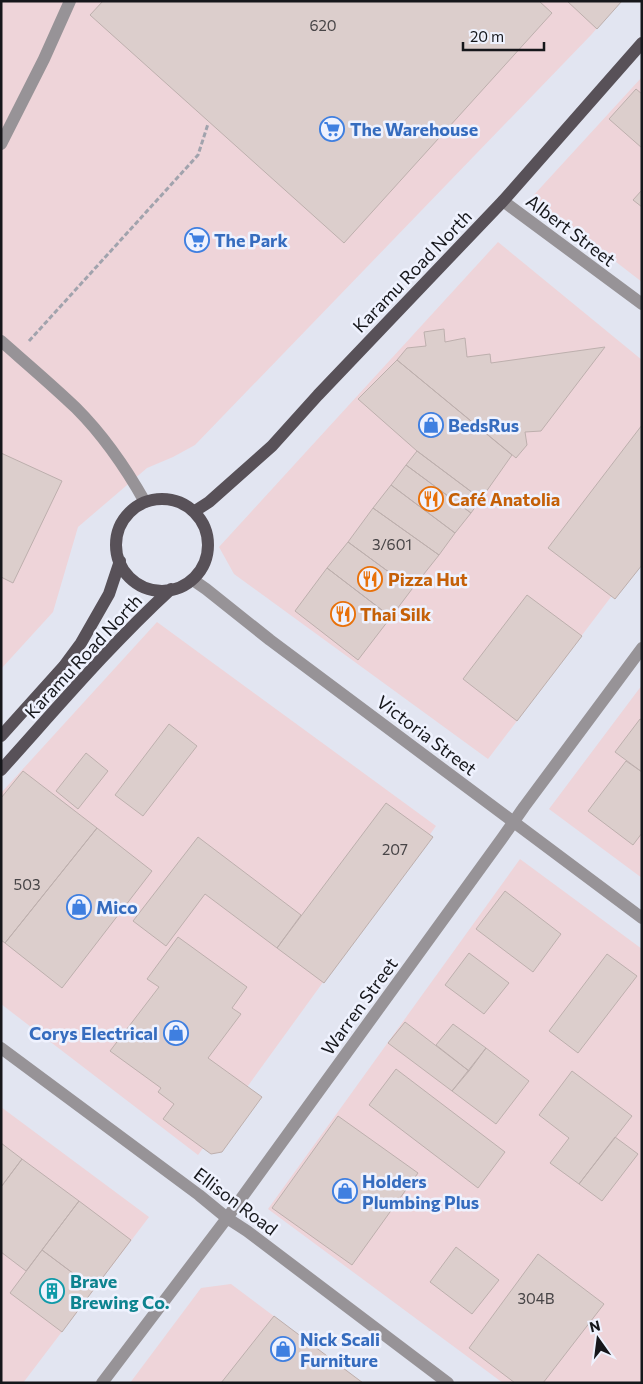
<svg xmlns="http://www.w3.org/2000/svg" width="643" height="1384" font-family="Commissioner,sans-serif">
<style>
.commercial{fill:#eed4d9}
.building{fill:#dccecc;stroke:#bdafad}
.lines{fill:none;stroke-linecap:round;stroke-linejoin:round}
.path{stroke:#a1a3ad;stroke-width:3;stroke-dasharray:5 2.5;stroke-linecap:butt}
.minor{stroke:#979397;stroke-width:12}
.major{stroke:#585158;stroke-width:12}
.labels{text-anchor:middle;dominant-baseline:central;stroke-width:5;stroke-linejoin:round;paint-order:stroke}
.number-label{font-size:15px;fill:#484547}
.shop-label{font-size:18px;font-weight:bold;fill:#366cbe;stroke:#eff2fe;text-anchor:start}
.street-label{font-size:18px;fill:#16171b;stroke:#eff2fe}
.food-label{font-size:18px;font-weight:bold;fill:#c56008;stroke:#eff2fe;text-anchor:start}
.culture-label{font-size:18px;font-weight:bold;fill:#0d838f;stroke:#eff2fe;text-anchor:start}
</style>
<rect width="100%" height="100%" fill="#e2e5f1"/>
<path class="commercial" d="M1,1H621L591,35L195,445L173,457L147,468L78,527L53,612L1,669Z
M642,77V282L532,197Z
M498,242L642,360V556L488,759L234,574L219,547Z
M157,622L436,826L198,1155L1,1004V793Z
M642,685V878L549,809Z
M520,859L642,949V1383H503L268,1209Z
M1,1107L149,1217L23,1383H1Z
M231,1284L363,1383H130L201,1288Z"/>
<path class="building" d="M103,1H539L552,13L344,243L90,15Z
M567,1H622L597,29Z
M636,89L642,94V148L609,119Z
M642,190V207L633,200Z
M444,329L445,342L465,338L467,357L490,354L491,363L605,347L541,431L525,432L527,445L516,458L397,360L407,348L426,346L424,332Z
M397,360L512,455L481,499L417,451L358,399Z
M642,425V565L615,599L548,548Z
M417,451L481,499L471,513L406,465Z
M1,453L62,481L13,583L1,577Z
M406,465L471,513L455,533L391,485Z
M391,485L455,533L439,555L373,508Z
M373,508L439,555L412,589L348,542Z
M348,542L412,589L391,617L327,568Z
M327,568L391,617L358,660L295,611Z
M527,595L582,636L517,721L463,679Z
M640,719L642,720V772L615,752Z
M169,724L197,746L143,816L115,795Z
M86,753L108,771L78,809L56,791Z
M626,761L642,772V833L633,845L588,811Z
M23,771L97,828L5,943L1,940V798Z
M386,803L433,837L324,983L277,948Z
M97,828L152,871L62,988L5,943Z
M198,837L301,915L277,948L205,894L166,946L133,921Z
M505,891L561,934L533,972L476,929Z
M178,937L247,987L232,1008L241,1014L208,1058L262,1097L222,1152L211,1154L163,1119L174,1104L158,1092L161,1088L110,1051L159,987L147,979Z
M469,953L509,983L484,1014L445,985Z
M607,954L637,976L578,1053L549,1031Z
M405,1022L469,1071L452,1091L388,1043Z
M453,1024L486,1048L469,1071L436,1045Z
M486,1048L529,1081L496,1124L452,1091Z
M396,1069L505,1152L478,1188L369,1105Z
M572,1071L632,1116L579,1184L550,1163L569,1138L539,1115Z
M338,1116L418,1173L352,1265L272,1208Z
M615,1137L638,1154L602,1201L579,1184Z
M1,1143L22,1159L1,1187Z
M22,1159L79,1201L26,1271L1,1252V1187Z
M79,1201L131,1240L94,1289L42,1250Z
M456,1247L499,1280L472,1314L430,1282Z
M42,1250L94,1289L62,1332L10,1293Z
M538,1254L604,1304L543,1383H515L469,1348Z
M274,1316L363,1383H221Z"/>
<g class="lines">
<path class="path" d="M29,341L198,155L208,124"/>
<path class="minor" d="M1,144L44,59L70,1
M503,201L642,304
M1,341C26,363 52,385 76,408C102,434 127,470 145,502
M193,580L206,589L270,640L642,918
M1,1048L199,1195L227,1218L247,1231L448,1383
M102,1383L227,1218L503,837L524,807L642,648"/>
<path class="major" d="M116 545a46 46 0 1 1 92 0a46 46 0 1 1-92 0Z
M195,511L209,502L272,446L318,395L503,201L642,43
M1,736L64,666L81,643L109,594L120,561
M1,770C56,709 110,645 171,589"/>
</g>
<defs>
<symbol id="supermarket-ring" viewBox="-11 -11 22 22"><circle r="9.5" fill="#eff2fe" stroke="#3f7fe0" stroke-width="1.5"/><path d="M-6-5.5h2.5l.6 2H6L4.5 2H-2.5L-4.4-4H-6ZM-1.5 3.2a1.3 1.3 0 1 0 .1 0ZM3 3.2a1.3 1.3 0 1 0 .1 0Z" fill="#3f7fe0"/></symbol>
<symbol id="shop-ring" viewBox="-11 -11 22 22"><circle r="9.5" fill="#eff2fe" stroke="#3f7fe0" stroke-width="1.5"/><path d="M-5-2.5h2.3a2.7 3.5 0 0 1 5.4 0H5L5.5 6h-11ZM-1.5-2.5h3a1.5 2.3 0 0 0-3 0Z" fill="#3f7fe0"/></symbol>
<symbol id="restaurant-ring" viewBox="-11 -11 22 22"><circle r="9.5" fill="#eff2fe" stroke="#e8710a" stroke-width="1.5"/><path d="M-5-6h1v4h1v-4h1v4h1v-4h1v5L-1.5 .5V6h-2V.5L-5-1ZM5-6V6H3V1.5H1.5Q1.5-4 5-6Z" fill="#e8710a"/></symbol>
<symbol id="building-ring" viewBox="-11 -11 22 22"><circle r="9.5" fill="#eff2fe" stroke="#0f9aa8" stroke-width="1.5"/><path d="M-4-6H4V6H1V3H-1V6H-4ZM-2.5-4.3h1.7v1.8h-1.7ZM.8-4.3h1.7v1.8H.8ZM-2.5-1h1.7V.8h-1.7ZM.8-1h1.7V.8H.8Z" fill="#0f9aa8"/></symbol>
</defs>
<g fill-rule="evenodd">
<use href="#supermarket-ring" x="318" y="115" width="28" height="28"/>
<use href="#supermarket-ring" x="183" y="226" width="28" height="28"/>
<use href="#shop-ring" x="417" y="411" width="28" height="28"/>
<use href="#restaurant-ring" x="417" y="485" width="28" height="28"/>
<use href="#restaurant-ring" x="356" y="565" width="28" height="28"/>
<use href="#restaurant-ring" x="329" y="600" width="28" height="28"/>
<use href="#shop-ring" x="65" y="893" width="28" height="28"/>
<use href="#shop-ring" x="162" y="1019" width="28" height="28"/>
<use href="#shop-ring" x="331" y="1177" width="28" height="28"/>
<use href="#building-ring" x="38" y="1277" width="28" height="28"/>
<use href="#shop-ring" x="269" y="1335" width="28" height="28"/>
</g>
<g class="labels">
<g class="number-label">
<text x="323" y="25">620</text>
<text x="392" y="544">3/601</text>
<text x="395" y="849">207</text>
<text x="27" y="884">503</text>
<text x="536" y="1298">304B</text>
</g>
<g class="shop-label">
<text x="350" y="129">The Warehouse</text>
<text x="214" y="240">The Park</text>
<text x="448" y="425">BedsRus</text>
<text x="96" y="907">Mico</text>
<text x="158" y="1033" text-anchor="end">Corys Electrical</text>
<text x="362" y="1181">Holders<tspan x="362" dy="21">Plumbing Plus</tspan></text>
<text x="300" y="1339">Nick Scali<tspan x="300" dy="21">Furniture</tspan></text>
</g>
<g class="street-label">
<text transform="translate(571 230) rotate(37)">Albert Street</text>
<text transform="translate(412 271) rotate(-46)">Karamu Road North</text>
<text transform="translate(83 656) rotate(-47)">Karamu Road North</text>
<text transform="translate(427 735) rotate(37)">Victoria Street</text>
<text transform="translate(359 1006) rotate(-54)">Warren Street</text>
<text transform="translate(236 1201) rotate(37)">Ellison Road</text>
</g>
<g class="food-label">
<text x="448" y="499">Café Anatolia</text>
<text x="388" y="579">Pizza Hut</text>
<text x="360" y="614">Thai Silk</text>
</g>
<g class="culture-label">
<text x="70" y="1281">Brave<tspan x="70" dy="21">Brewing Co.</tspan></text>
</g>
</g>
<rect width="643" height="1384" fill="none" stroke="#16171b" stroke-width="5"/>
<g transform="translate(598 1339) rotate(346)" stroke="#eff2fe" stroke-width="4" paint-order="stroke">
<path d="M0-4L9 19L0 12L-9 19Z" fill="#16171b"/>
<text y="-8" font-size="14" font-weight="bold" text-anchor="middle" fill="#16171b">N</text>
</g>
<path d="M463 42v8h81v-8" fill="none" stroke="#16171b" stroke-width="2.5"/>
<text x="470" y="42" font-size="15" fill="#16171b" stroke="#eff2fe" stroke-width="4" paint-order="stroke">20 m</text>
</svg>
